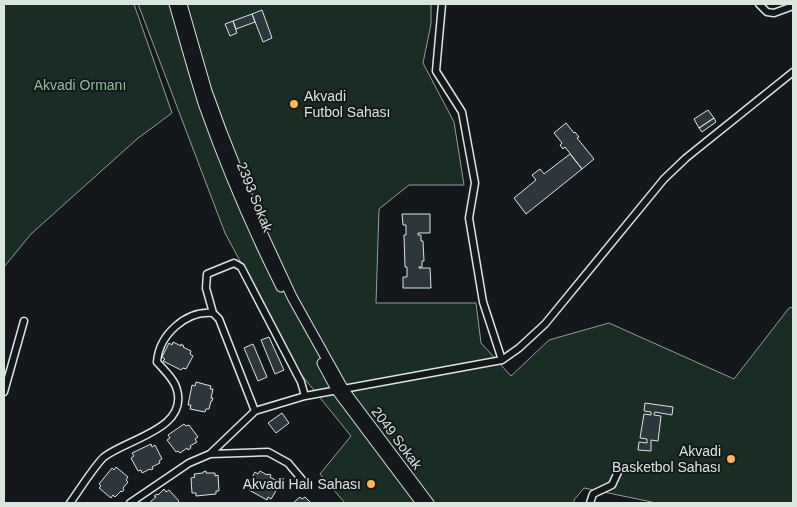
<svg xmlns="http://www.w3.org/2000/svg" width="797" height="507" font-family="Arial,sans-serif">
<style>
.green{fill:#1a2d24;stroke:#939e99}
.building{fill:#2c363c;stroke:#d8e6dc}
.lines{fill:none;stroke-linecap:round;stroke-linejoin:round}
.street-casing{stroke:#d8e6dc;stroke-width:9}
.secondary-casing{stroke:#d8e6dc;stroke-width:11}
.street{stroke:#14181c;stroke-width:6}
.secondary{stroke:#14181c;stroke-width:9}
.poi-dot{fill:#ffb74d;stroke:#14181c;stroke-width:2}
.labels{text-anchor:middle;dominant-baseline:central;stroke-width:4;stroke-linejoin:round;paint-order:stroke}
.park-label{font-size:14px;fill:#8ac095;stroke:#14181c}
.poi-label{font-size:14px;fill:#d8e6dc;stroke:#14181c;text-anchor:end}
.street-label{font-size:14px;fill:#d8e6dc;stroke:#14181c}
</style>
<rect width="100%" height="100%" fill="#14181c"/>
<path class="green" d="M4,4H134L172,113L137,139L31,234L4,267Z
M138,4H431V24L423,63L454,122L464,185H409L379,209L376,303H476L481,343L511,376L549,340L609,323L734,379L789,308L793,307V503H651L652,502L584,488L574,500V503H345L320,474L351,436L300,373L225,233Z"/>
<path class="building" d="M262,10L272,38L263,42L252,14Z
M252,14L255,22L236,29L233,21Z
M233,21L237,33L230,36L225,24Z
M708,110L714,118L699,128L694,119Z
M714,118L716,122L702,132L699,128Z
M566,123L574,133L575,132L579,137L577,138L594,159L582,169L565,147L563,149L560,145L562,143L554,133Z
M570,154L582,169L526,214L514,198L536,180L532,175L540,169L544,174Z
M402,214H430V233H418V235H421V241H423L424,261H422V267H419V268H430L431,288H403V277H407V267H405L404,235H406V225H403Z
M269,337L284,370L275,374L261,340Z
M173,342L181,346V344L184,346L183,347L191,351L190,354L193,356L186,369L183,368L181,370L163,361L165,359L162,357L169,343L172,345Z
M253,344L267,377L258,381L244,348Z
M196,382L211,386L210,389H213L211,398H213L212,401H211L209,409H206L205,412L190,409L191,405H188L192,385L195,386Z
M645,403L673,407L672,415L655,412L654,415L661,416L658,441L651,440V451L638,450L639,442L647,443V439L640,438L644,414L651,415V412L644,411Z
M282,413L289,423L276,433L268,423Z
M184,424L186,426L189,425L198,437L195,439L197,442L190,446L191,448L188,450L187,448L180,453L178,451L176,452L167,440L170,438L168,435Z
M151,444L152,447L155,445L162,459L159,461L160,463L152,467L153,469L151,470L150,469L142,473L141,470L138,471L131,458L134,456L132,453Z
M116,467L128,477L126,480L128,482L123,488L124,490L122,492L121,491L115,497L113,495L111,498L99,488L101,486L99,484L112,468L114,470Z
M206,471V473H215V476L218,475L219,491H216V494L196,496V493H192L191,478L195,477L194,474L203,473V472Z
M260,471L267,475L268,474L271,475L270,477L277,481L276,484L279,486L271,499L268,497L267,500L249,490L251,487L248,485L255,472L258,474Z
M164,489L166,492L169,490L179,501L177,503H149L156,497L154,496L157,494L158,495Z
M300,497L302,499L305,497L311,503H293Z"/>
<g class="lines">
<defs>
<path id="street" d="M442,4L436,71L462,112L475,183L469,218L483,302L502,360
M759,4L767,12L774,13L793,6
M213,313L206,288L207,274L234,263L241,267L301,382L305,396
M4,392L24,321
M210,454L255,411L305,396L502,360L519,348L545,324L664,179L686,158L793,72
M70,503C78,492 95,465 104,457C127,439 188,429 177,390C175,380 164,370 157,362C159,335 186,310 213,313L219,319L255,411
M130,503L189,463L210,454L268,452L288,463L304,482
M590,503L593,494L612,485L618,472"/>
<path id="secondary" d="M174,4C184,38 193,72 204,106C226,168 252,229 281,287
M182,4L207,91L222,132L261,230L292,297L344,390L429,503
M322,363L337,391L421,503"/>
</defs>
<use href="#street" class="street-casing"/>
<use href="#secondary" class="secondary-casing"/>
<use href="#street" class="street"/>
<use href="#secondary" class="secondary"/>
</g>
<g class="poi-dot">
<circle cx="294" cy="104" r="5"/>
<circle cx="731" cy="459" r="5"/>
<circle cx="371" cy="484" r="5"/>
</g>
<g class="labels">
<g class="park-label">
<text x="80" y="85">Akvadi Ormanı</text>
</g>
<g class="poi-label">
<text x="304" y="96" text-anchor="start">Akvadi<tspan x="304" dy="16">Futbol Sahası</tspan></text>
<text x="721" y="451">Akvadi<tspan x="721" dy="16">Basketbol Sahası</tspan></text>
<text x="361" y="484">Akvadi Halı Sahası</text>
</g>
<g class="street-label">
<text transform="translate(255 197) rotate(68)">2393 Sokak</text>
<text transform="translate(397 438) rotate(53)">2049 Sokak</text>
</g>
</g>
<rect width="797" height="507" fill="none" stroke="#d8e6dc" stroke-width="10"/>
</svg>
